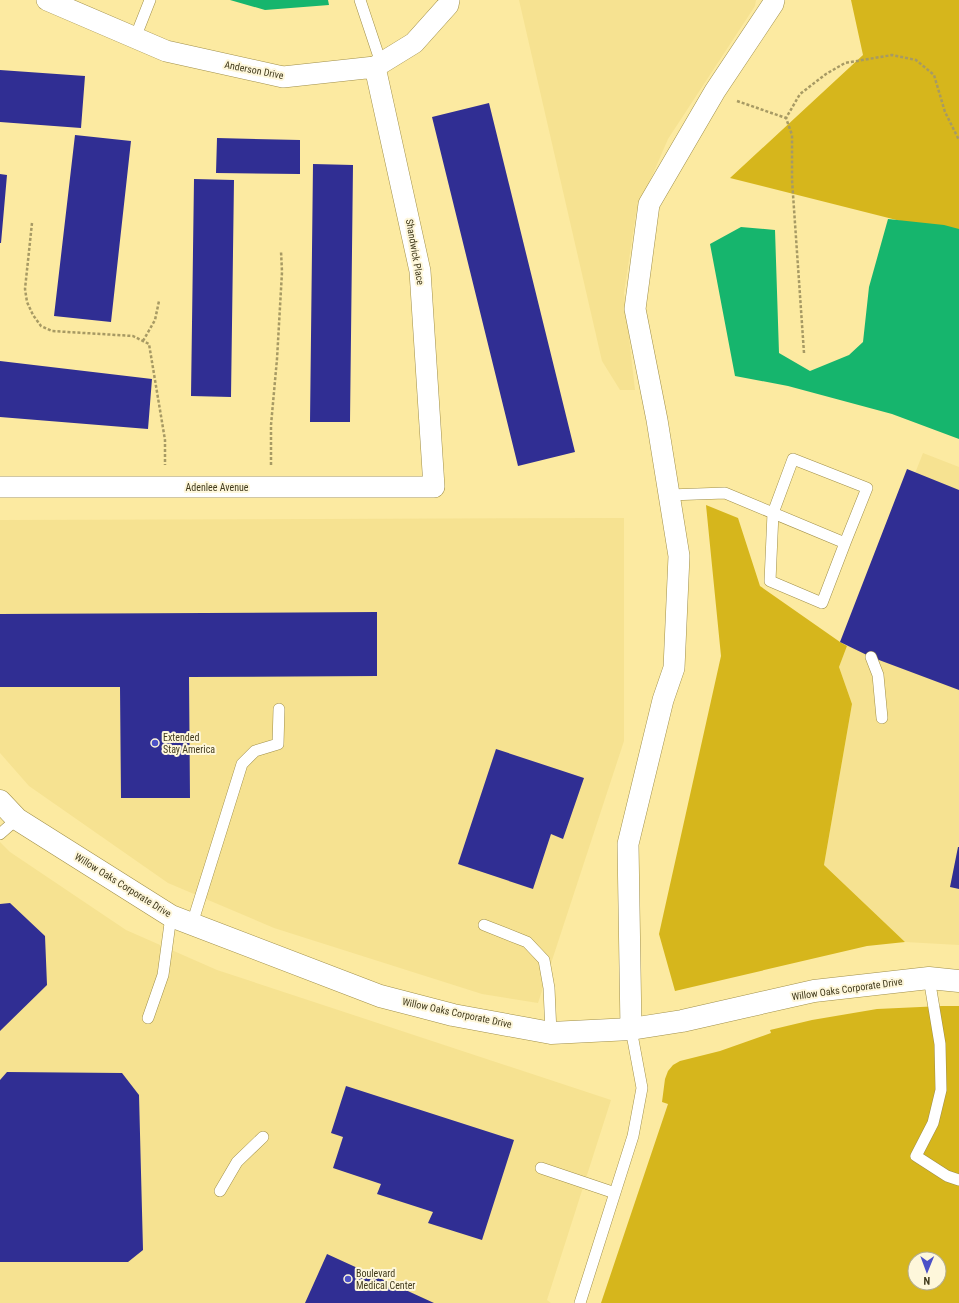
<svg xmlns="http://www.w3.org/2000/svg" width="959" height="1303" font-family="'Roboto Condensed',sans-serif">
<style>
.built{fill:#f6e291}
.green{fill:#d6b61c;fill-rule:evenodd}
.water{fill:#16b56d}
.building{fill:#302e93}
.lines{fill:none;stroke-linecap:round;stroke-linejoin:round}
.service-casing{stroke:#a08f49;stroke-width:12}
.minor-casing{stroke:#a08f49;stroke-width:22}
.tertiary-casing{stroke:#a08f49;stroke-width:23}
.path{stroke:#a79a64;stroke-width:2.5;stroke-dasharray:3 2;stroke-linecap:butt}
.service{stroke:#fff;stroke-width:11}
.minor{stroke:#fff;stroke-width:21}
.tertiary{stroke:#fff;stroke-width:22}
.poi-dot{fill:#4c51c7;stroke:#fef7db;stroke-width:1.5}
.labels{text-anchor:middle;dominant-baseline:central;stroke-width:4;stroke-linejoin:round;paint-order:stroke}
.street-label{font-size:10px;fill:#423b1d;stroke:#fef7db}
.poi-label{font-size:10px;fill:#423b1d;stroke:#fef7db;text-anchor:start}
</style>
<rect width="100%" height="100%" fill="#fceaa1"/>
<path class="built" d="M519,0H756L755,6L668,139L636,213L624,293L635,390H620L602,361Z
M923,453L959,467V945L905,942L824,865L852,704L839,667Z
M624,518V741L538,1003L482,994L274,928L168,883L29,786L0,753V520Z
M0,842L10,852L126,930L217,970L611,1100L547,1300L551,1303H0Z"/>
<path class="green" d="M851,0H959V229L956,235L730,178L863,55Z
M706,505L738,518L760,586L840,642L847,646L839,667L852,704L824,865L905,942L867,946L675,991L659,934L721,656Z
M942,1006H959V1303H601L668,1104L662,1102L665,1079L668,1071L673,1065L680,1061L720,1051L771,1033L770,1030L812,1020L877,1009ZM915,1259H939V1283H915Z"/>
<path class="water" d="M230,0H328L329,5L265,10Z
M888,219L944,225L959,229V439L892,414L788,386L735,376L710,244L741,227L775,230L779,353L810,371L849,355L863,342L869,287Z"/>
<path class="building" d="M0,70L85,76L81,128L0,122Z
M489,103L575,452L518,466L432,117Z
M75,135L131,141L111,322L54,316Z
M217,138L300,140V174L216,173Z
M313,164L353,165L350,422H310Z
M0,174L7,175L1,243H0Z
M194,179L234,180L231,397L191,396Z
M0,361L152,379L148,429L0,417Z
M907,469L959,490V690L871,657L840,642Z
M377,612V676L189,677L190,798H121L120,687H0V614Z
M496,749L584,778L563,839L551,834L533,889L458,864Z
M958,847H959V889L950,887Z
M10,903L45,936L47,985L0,1031V904Z
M7,1072L122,1073L139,1095L143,1250L128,1262H0V1080Z
M346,1086L514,1140L482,1240L428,1223L433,1212L377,1194L381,1184L333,1168L343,1137L331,1133Z
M327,1254L434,1303H305Z"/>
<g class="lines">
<defs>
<path id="service" d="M360,0L381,63
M135,38L150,0
M669,495L725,493L845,543L822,603L770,581L773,513L793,459L867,488L845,543
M871,657L878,675L882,718
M0,834L17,819
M192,924L242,764L255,751L278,744L279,709
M484,925L527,942L544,960L549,988L551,1033
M929,978L940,1044L941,1090L933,1123L916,1156L947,1176L959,1180
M148,1018L163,975L171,916
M541,1168L615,1193
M220,1191L237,1162L263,1137
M580,1303L633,1136L642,1088L631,1029"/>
<path id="minor" d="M47,0L166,51L283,77L375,67L414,43L448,5L449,0
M0,487H434L420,271L375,67
M631,1029L628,844L663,700L674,668L679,556L657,420L635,309L649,204L715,91L773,4L774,0"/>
<path id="tertiary" d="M0,801L17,819L171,916L380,996L453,1015L551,1033L631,1029L682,1021L814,991L929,978L959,981"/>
</defs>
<use href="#service" class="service-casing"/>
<use href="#minor" class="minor-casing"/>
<use href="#tertiary" class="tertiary-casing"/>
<path class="path" d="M737,101L786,118
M32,223L25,289L27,302L33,315L41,326L52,331L133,336L149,344L165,440V465
M143,341L155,320L159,301
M804,353L792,180V135L786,118L800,94L826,74L845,63L892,55L916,60L934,75L945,112L959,140
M271,465V425L277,359L282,272L281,251"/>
<use href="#service" class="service"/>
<use href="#minor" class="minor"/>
<use href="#tertiary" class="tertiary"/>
</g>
<g class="poi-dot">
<circle cx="155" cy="743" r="4"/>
<circle cx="348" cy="1279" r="4"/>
</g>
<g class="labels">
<g class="street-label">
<text transform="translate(254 70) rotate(11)">Anderson Drive</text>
<text transform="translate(415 252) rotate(80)">Shandwick Place</text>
<text x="217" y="487">Adenlee Avenue</text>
<text transform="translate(123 885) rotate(32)">Willow Oaks Corporate Drive</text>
<text transform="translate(847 989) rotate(-8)">Willow Oaks Corporate Drive</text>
<text transform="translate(457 1013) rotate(12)">Willow Oaks Corporate Drive</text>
</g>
<g class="poi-label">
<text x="163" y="737">Extended<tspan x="163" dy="12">Stay America</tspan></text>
<text x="356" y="1273">Boulevard<tspan x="356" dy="12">Medical Center</tspan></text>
</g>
</g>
<g transform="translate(927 1271) rotate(181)"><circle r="19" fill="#fef7db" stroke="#b3ac8f"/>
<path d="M0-3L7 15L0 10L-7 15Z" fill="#4c51c7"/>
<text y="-6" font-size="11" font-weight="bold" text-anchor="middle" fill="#423b1d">N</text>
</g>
</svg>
